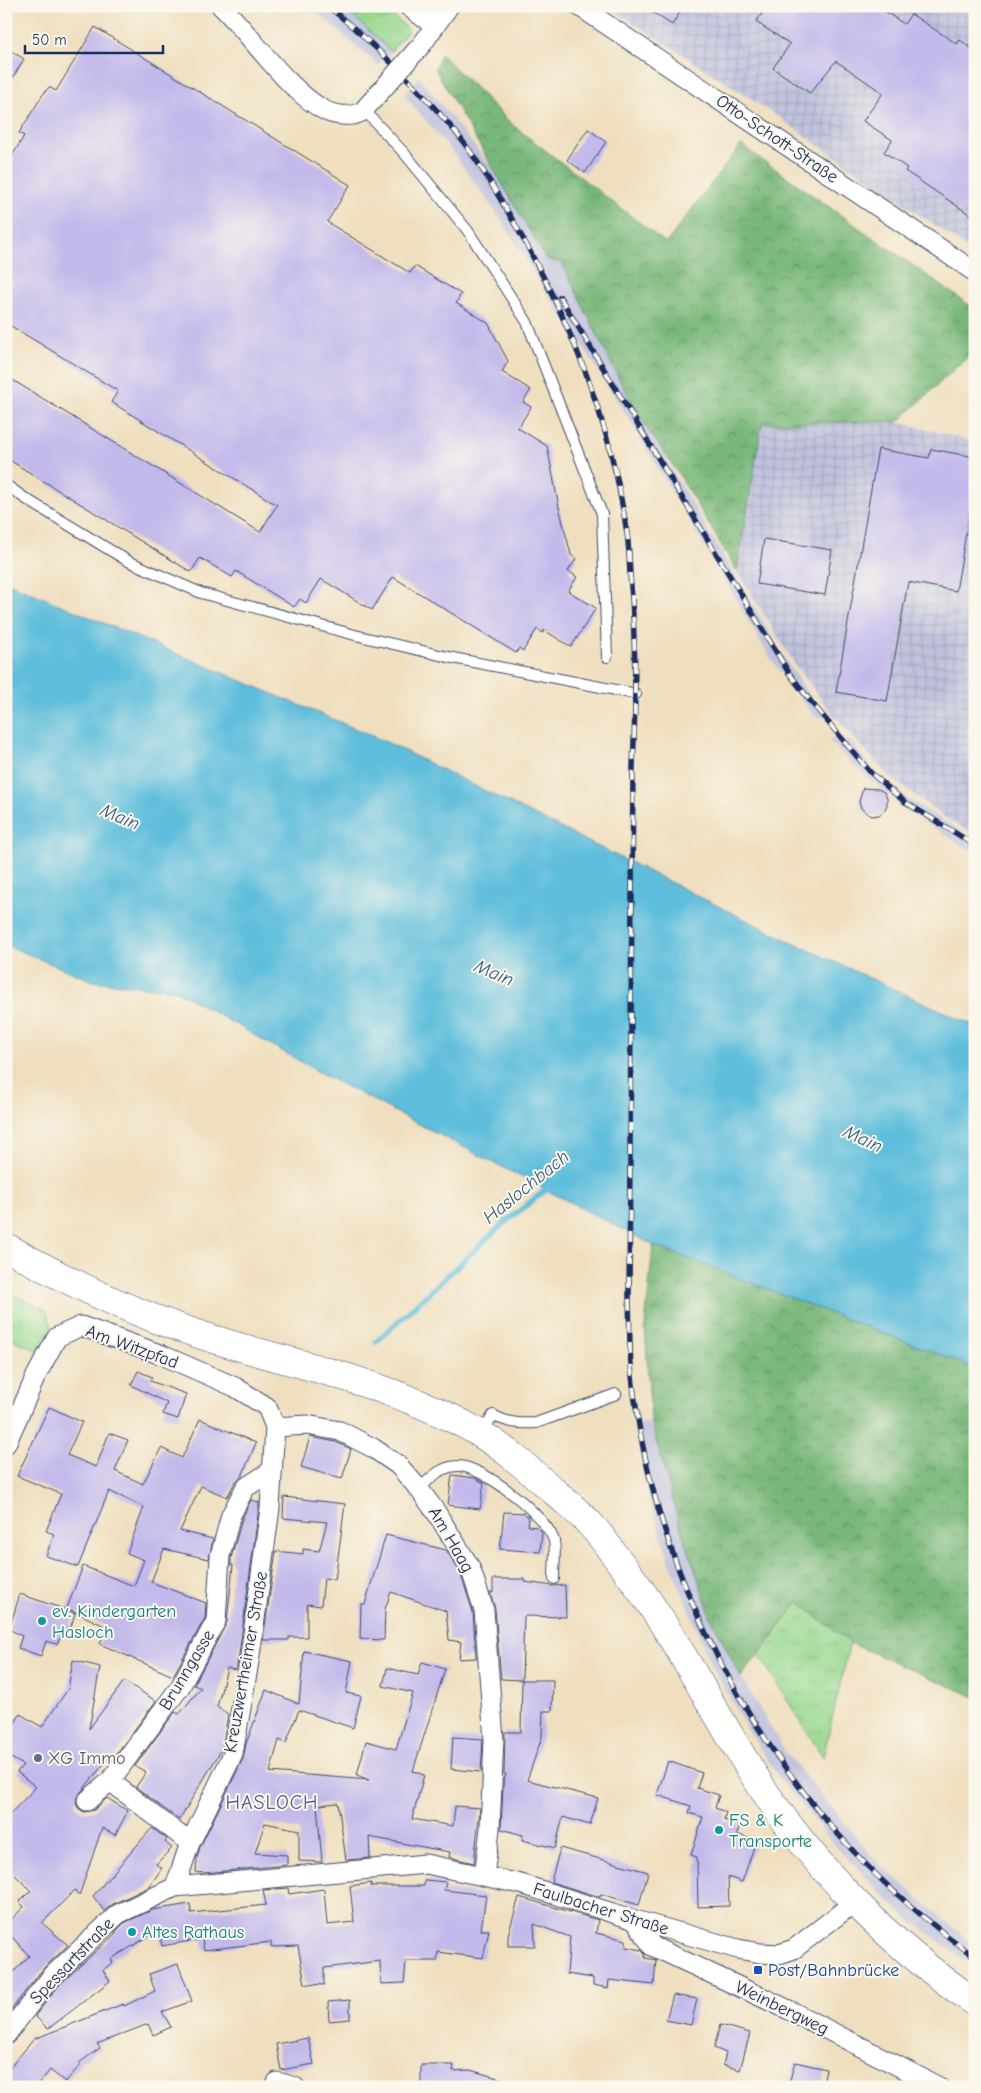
<svg xmlns="http://www.w3.org/2000/svg" width="981" height="2093" font-family="'Comic Neue',sans-serif">
<style>
.industrial{fill:url(#industrial-grid)}
.railway{fill:#c0c2dd}
.grass{fill:url(#grass-tufts);stroke:#598476}
.forest{fill:url(#forest-crowns);stroke:#4a746c}
.water{fill:#5ebedc;stroke:#3c769d}
.lines{fill:none;stroke-linecap:round;stroke-linejoin:round}
.stream{stroke:#5ebedc;stroke-width:5.5}
.building{fill:#c3b9eb}
.service-casing{stroke:#3b496d;stroke-width:12}
.minor-casing{stroke:#3b496d;stroke-width:21}
.secondary-casing{stroke:#3b496d;stroke-width:29}
.service{stroke:#fff;stroke-width:10}
.minor{stroke:#fff;stroke-width:19}
.secondary{stroke:#fff;stroke-width:28}
.rail-casing{stroke:#1b2f5e;stroke-width:5.5}
.rail{stroke:#fbf7ec;stroke-width:4;stroke-dasharray:11;stroke-linecap:butt}
.minor-bridge-casing{stroke:#3b496d;stroke-width:21;stroke-linecap:butt}
.minor-bridge{stroke:#fff;stroke-width:19}
.culture-dot{fill:#0f9aa8;stroke:#fbf7ec;stroke-width:2}
.service-dot{fill:#5c6f8a;stroke:#fbf7ec;stroke-width:2}
.transit-dot{fill:#1a4fb4;stroke:#fbf7ec;stroke-width:2}
.labels{text-anchor:middle;dominant-baseline:central;stroke-width:4;stroke-linejoin:round;paint-order:stroke}
.street-label{font-size:18px;fill:#1b2f5e;stroke:#fbf7ec}
.culture-label{font-size:18px;fill:#0d838f;stroke:#fbf7ec;text-anchor:start}
.service-label{font-size:18px;fill:#4e5e75;stroke:#fbf7ec;text-anchor:start}
.transit-label{font-size:18px;fill:#164399;stroke:#fbf7ec;text-anchor:start}
.water-label{font-size:19px;font-style:italic;fill:#2f5a84;stroke:#fbf7ec}
.quarter-label{font-size:20px;letter-spacing:1px;fill:#565f8f;stroke:#fbf7ec}
</style>
<defs>
<pattern id="industrial-grid" width="8" height="8" patternUnits="userSpaceOnUse" patternTransform="scale(1.25)"><rect width="8" height="8" fill="#c0c2dd"/><path d="M0 4h8M4 0v8" fill="none" stroke="#a4a7c0"/></pattern>
<pattern id="grass-tufts" width="24" height="20" patternUnits="userSpaceOnUse" patternTransform="scale(1.25)"><rect width="24" height="20" fill="#97d88f"/><path d="M3 7l-1-3M5 7V3M7 7l1-3M15 17l-1-3M17 17v-4M19 17l1-3" fill="none" stroke="#82ba7e"/></pattern>
<pattern id="forest-crowns" width="20" height="18" patternUnits="userSpaceOnUse" patternTransform="scale(1.25)"><rect width="20" height="18" fill="#79b87a"/><path d="M2 6a3 3 0 1 1 6 0M12 15a3 3 0 1 1 6 0" fill="none" stroke="#629667"/></pattern>
</defs>
<rect width="100%" height="100%" fill="#fbf7ec"/>
<filter id="ink" filterUnits="userSpaceOnUse"><feTurbulence type="fractalNoise" baseFrequency=".02" numOctaves="2"/><feDisplacementMap in="SourceGraphic" scale="10" xChannelSelector="R" yChannelSelector="G"/><feConvolveMatrix kernelMatrix="1 2 1 2 8 2 1 2 1" color-interpolation-filters="sRGB"/></filter>
<filter id="wash" filterUnits="userSpaceOnUse"><feTurbulence type="fractalNoise" baseFrequency=".0096" numOctaves="4" result="noise"/><feDisplacementMap in="SourceGraphic" scale="20" xChannelSelector="R" yChannelSelector="G"/><feGaussianBlur stdDeviation="1.12" result="paint"/><feColorMatrix in="noise" values="0 0 0 0 0 0 0 0 0 0 0 0 0 0 0 0 0 1.4 0 .05"/><feComposite in="paint" operator="in"/></filter>
<g filter="url(#wash)">
<rect width="100%" height="100%" fill="#efdfbf"/>
<path class="industrial" d="M608,6H975V253L768,110Z
M898,422L975,442V835L944,817L889,776L858,743L831,712L795,665L737,571L762,423Z"/>
<path class="railway" d="M310,6H342L391,51L378,65Z
M419,77L499,177L562,263L620,381L646,427L789,665L809,695L829,718L814,716L771,659L637,432L583,346L544,289L499,216L451,150L404,95Z
M828,739L850,742L876,772L907,798L975,840V852L961,845L908,811L855,767Z
M651,1422L680,1526L712,1620L741,1677L786,1753L878,1863L975,1946V1968L899,1911L839,1850L783,1783L747,1729L711,1664L671,1565L651,1504L635,1425Z"/>
<path class="grass" d="M342,6H382L409,30L391,51Z
M6,1292L46,1310L52,1326L38,1351L6,1336Z
M799,1602L850,1643L823,1757L759,1655Z"/>
<path class="forest" d="M441,54L515,127L666,243L741,145L975,309V350L898,422L762,423L737,571L678,473L646,427L620,381L562,263L546,259L435,69Z
M653,1245L975,1368V1697L850,1643L799,1602L741,1677L712,1620L680,1526L651,1422L645,1326Z"/>
<path class="water" d="M6,582L380,739L793,943L975,1026V1368L653,1245L324,1075L175,990L93,981L6,945Z"/>
<g class="lines">
<path class="stream" d="M376,1342L504,1223L552,1185"/>
</g>
<g id="blocks">
<path class="building" d="M643,6H684L672,25Z
M767,6H877L904,24L911,14L957,44L960,40L975,51V218L905,171L907,168L884,152L892,140L863,121L883,93L836,61L810,93L773,68L790,44L756,22Z
M95,27L350,185L327,222L410,273L415,266L461,294L456,303L488,323L508,361L502,372L531,390L523,402L531,407L518,428L547,446L559,507L571,555L576,559L568,571L577,577L568,591L596,608L571,647L544,630L543,633L537,629L523,651L519,648L516,653L393,577L372,610L321,579L306,603L300,599L294,607L236,571L232,577L200,558L191,572L6,458V376L260,532L277,505L111,402L118,391L6,323V166L24,136L19,133L42,96L49,87L56,91Z
M6,48L24,59L6,89Z
M588,129L606,142L585,173L567,160Z
M878,449L929,458L931,449L975,457V481L956,591L908,582L887,701L836,692Z
M764,539L832,550L825,595L757,584Z
M863,788L878,789L884,792L887,798V805L884,811L879,815L872,816L866,813L861,808L859,802Z
M138,1371L152,1377L150,1381L186,1394L178,1419L163,1414L167,1403L131,1385Z
M49,1407L82,1422L67,1455L96,1467L109,1433L128,1440L115,1471L143,1484L161,1448L182,1458L200,1419L256,1443L242,1476L235,1482L227,1497L201,1486L180,1531L213,1539L209,1559L164,1549L151,1582L206,1603L205,1618L173,1676L100,1644L107,1627L67,1608L83,1566L134,1586L144,1560L127,1553L144,1507L109,1491L78,1567L46,1556L54,1534L46,1531L61,1494L17,1476Z
M310,1437L336,1442L351,1449L342,1479L301,1467Z
M452,1475L475,1478L484,1483L480,1509L448,1505Z
M284,1497L345,1504L335,1580L324,1578L321,1606L307,1604V1637H289V1640H263L276,1551L303,1554V1549L319,1551L327,1522L283,1518Z
M251,1500L259,1502V1507L239,1654L236,1670L227,1668L217,1707L228,1714L222,1749L179,1820L136,1787L146,1772L135,1766L175,1712L179,1714L201,1688L194,1685L227,1622L233,1565H231V1558L242,1519Z
M504,1512L524,1513L529,1518L528,1526L537,1527L542,1532L540,1552L500,1549Z
M386,1535L446,1550L460,1572L473,1612L476,1658L459,1659L461,1642L449,1640L446,1611L391,1592L385,1609L384,1640L360,1639L361,1604H365Z
M493,1579H525V1582L553,1586L565,1585L566,1617L524,1616L522,1680L501,1679L495,1609L490,1592L493,1593Z
M20,1594L75,1613L70,1630L66,1628L57,1644L46,1641L41,1656L18,1648L22,1636L9,1629Z
M304,1651L352,1661L346,1693L361,1696L353,1728L299,1710L286,1743L279,1740L270,1772L369,1780L357,1775L366,1741L396,1749L413,1693L383,1686L387,1668L418,1675L422,1662L445,1669L413,1771L424,1775L412,1819L453,1826L455,1806L480,1808L474,1863L449,1857L450,1852L369,1837L370,1858L346,1860L338,1803L317,1805L322,1862L299,1861V1830L265,1823L255,1853L287,1855V1865L204,1873L196,1872L197,1858L200,1847L243,1759L246,1744L266,1690L299,1704Z
M73,1660L100,1667L89,1729L124,1681L156,1701L114,1757L111,1755L77,1797L76,1803L78,1808L84,1812L94,1810L107,1798L128,1811L115,1835L102,1828L79,1896L75,1890L42,1923L68,1945L42,1970L6,2016V1980L29,1956L6,1930V1924L24,1907L19,1901L31,1891L6,1866V1818L36,1787L17,1772L23,1765L6,1755V1738L20,1714L42,1727L68,1689Z
M522,1680H553L552,1711H543L542,1737L527,1780L598,1798L590,1825L563,1817L555,1848L522,1840L523,1835L501,1829L503,1785L506,1774H504L505,1732H521Z
M453,1737L483,1739L481,1772L451,1769Z
M668,1761L702,1773L697,1788L719,1795L715,1808L726,1812L724,1820L740,1825L737,1834L756,1841L742,1882L728,1877L729,1906L698,1907L697,1857L691,1855L703,1817L689,1813L691,1806L657,1795Z
M152,1828L167,1839L165,1842L172,1848L156,1864L162,1868L149,1887L113,1904L104,1911L93,1896Z
M560,1848L648,1872L639,1905L601,1894L600,1897L551,1882Z
M425,1880L446,1882L444,1890L486,1895L481,1930H489L483,1958L438,1952L437,1961H406L404,1983L381,1984L380,1961L324,1968V1985L305,1984L298,1946L271,1947V1942L204,1950L202,1939L162,1946L159,1930L111,1959L113,1962L103,1970L110,1981L48,2029L35,2016L59,1985L116,1933L115,1932L124,1923L152,1910L190,1904L191,1913L266,1905L263,1890L288,1888L289,1894L324,1889L327,1925L354,1922L350,1886L371,1883V1886H424Z
M519,1897L598,1920L596,1933L626,1940V1947L641,1950L645,1954V1958L656,1960L654,1985L609,1980L608,1988L593,1985V1978L567,1974L570,1937L534,1924L535,1946H508V1935Z
M178,1964L192,2001L162,2012L171,2027L153,2035L148,2024L97,2044L100,2048L79,2063L81,2065L65,2082L50,2070L36,2087H6V2072L34,2039L123,2004L124,2006L155,1991L149,1974Z
M673,1995L697,1999L691,2025L666,2020Z
M350,2000V2019L329,2021L328,2002Z
M720,2025L750,2033L740,2070L723,2065L726,2053L714,2048Z
M308,2038L314,2064L281,2070L276,2044Z
M795,2062L826,2069L822,2087H788Z
M421,2065H454L453,2071L470,2070L512,2082V2087H421Z"/>
</g>
</g>
<g filter="url(#ink)">
<use href="#blocks" fill-opacity="0" stroke="#3b496d" stroke-width="1"/>
<g class="lines">
<defs>
<path id="service" d="M364,110L405,154L468,231L527,322L602,514L607,657
M6,485L26,499L128,561L201,593L355,635L448,657L636,694
M482,1434L493,1415C507,1423 520,1424 536,1423L616,1394
M419,1489C431,1478 440,1467 457,1466C481,1464 549,1518 554,1541C556,1552 554,1567 554,1579"/>
<path id="minor" d="M221,6C252,36 288,91 324,110C333,115 351,118 361,112C365,110 368,104 372,101
M408,6L435,26
M579,6L975,272
M423,43L449,6
M275,1427L307,1425L340,1431L373,1448L398,1465L419,1489L436,1512L470,1567L484,1610L494,1740L490,1829L484,1876
M6,1444L36,1376L57,1337L81,1326L162,1355L235,1387L267,1407L275,1427L270,1508L250,1656L233,1754L190,1843L175,1887
M110,1781L190,1843
M87,1801L110,1781L180,1687L216,1621L220,1556L231,1515L245,1488L271,1471
M635,1920L652,1946L789,2010L939,2087
M6,2035L51,1977L118,1914L175,1887L426,1864L521,1884L635,1920L738,1949L760,1953L779,1954L794,1949L855,1902
M277,2082L295,2087"/>
<path id="secondary" d="M6,1247C70,1283 134,1314 204,1336C255,1353 307,1364 358,1381C400,1395 443,1411 481,1434C508,1451 532,1472 556,1493C567,1503 579,1512 589,1523C598,1532 606,1543 613,1553C667,1620 705,1697 750,1769C805,1858 888,1944 975,2002"/>
</defs>
<use href="#service" class="service-casing"/>
<use href="#minor" class="minor-casing"/>
<use href="#secondary" class="secondary-casing"/>
<use href="#service" class="service"/>
<use href="#minor" class="minor"/>
<use href="#secondary" class="secondary"/>
<defs>
<path id="rail" d="M328,6C373,43 416,85 453,129C478,159 497,193 516,226C570,321 610,419 626,527C629,542 629,558 630,574C636,638 636,702 633,767C632,895 631,1024 630,1153C630,1201 629,1249 629,1297C630,1323 629,1350 632,1376C651,1554 735,1724 856,1854C892,1893 933,1926 975,1957
M560,297L789,673L811,702L871,773L905,802L975,845"/>
</defs>
<use href="#rail" class="rail-casing"/>
<use href="#rail" class="rail"/>
<defs>
<path id="minor-bridge" d="M372,101L423,43"/>
</defs>
<use href="#minor-bridge" class="minor-bridge-casing"/>
<use href="#minor-bridge" class="minor-bridge"/>
</g>
</g>
<g class="culture-dot">
<circle cx="42" cy="1621" r="5"/>
<circle cx="719" cy="1830" r="5"/>
<circle cx="132" cy="1932" r="5"/>
</g>
<circle class="service-dot" cx="38" cy="1758" r="5"/>
<rect class="transit-dot" x="753" y="1965" width="10" height="10" rx="2.5"/>
<g class="labels">
<g class="street-label">
<text transform="translate(777 139) rotate(34)">Otto-Schott-Straße</text>
<text transform="translate(132 1347) rotate(20)">Am Witzpfad</text>
<text transform="translate(451 1540) rotate(60)">Am Haag</text>
<text transform="translate(246 1662) rotate(-80)">Kreuzwertheimer Straße</text>
<text transform="translate(187 1670) rotate(-59)">Brunngasse</text>
<text transform="translate(601 1909) rotate(17)">Faulbacher Straße</text>
<text transform="translate(72 1961) rotate(-46)">Spessartstraße</text>
<text transform="translate(782 2008) rotate(26)">Weinbergweg</text>
</g>
<g class="culture-label">
<text x="52" y="1611">ev. Kindergarten<tspan x="52" dy="21">Hasloch</tspan></text>
<text x="729" y="1820">FS &amp; K<tspan x="729" dy="21">Transporte</tspan></text>
<text x="142" y="1932">Altes Rathaus</text>
</g>
<g class="service-label">
<text x="48" y="1758">XG Immo</text>
</g>
<g class="transit-label">
<text x="768" y="1970">Post/Bahnbrücke</text>
</g>
<g class="water-label">
<text transform="translate(120 817) rotate(23)">Main</text>
<text transform="translate(494 973) rotate(23)">Main</text>
<text transform="translate(863 1139) rotate(25)">Main</text>
<text transform="translate(526 1187) rotate(-39)">Haslochbach</text>
</g>
<g class="quarter-label">
<text x="272" y="1802">HASLOCH</text>
</g>
</g>
<rect width="981" height="2093" fill="none" stroke="#fbf7ec" stroke-width="25"/>
<path d="M25 45v8h138v-8" fill="none" stroke="#1b2f5e" stroke-width="2.5"/>
<text x="32" y="45" font-size="15" fill="#1b2f5e" stroke="#fbf7ec" stroke-width="4" paint-order="stroke">50 m</text>
</svg>
